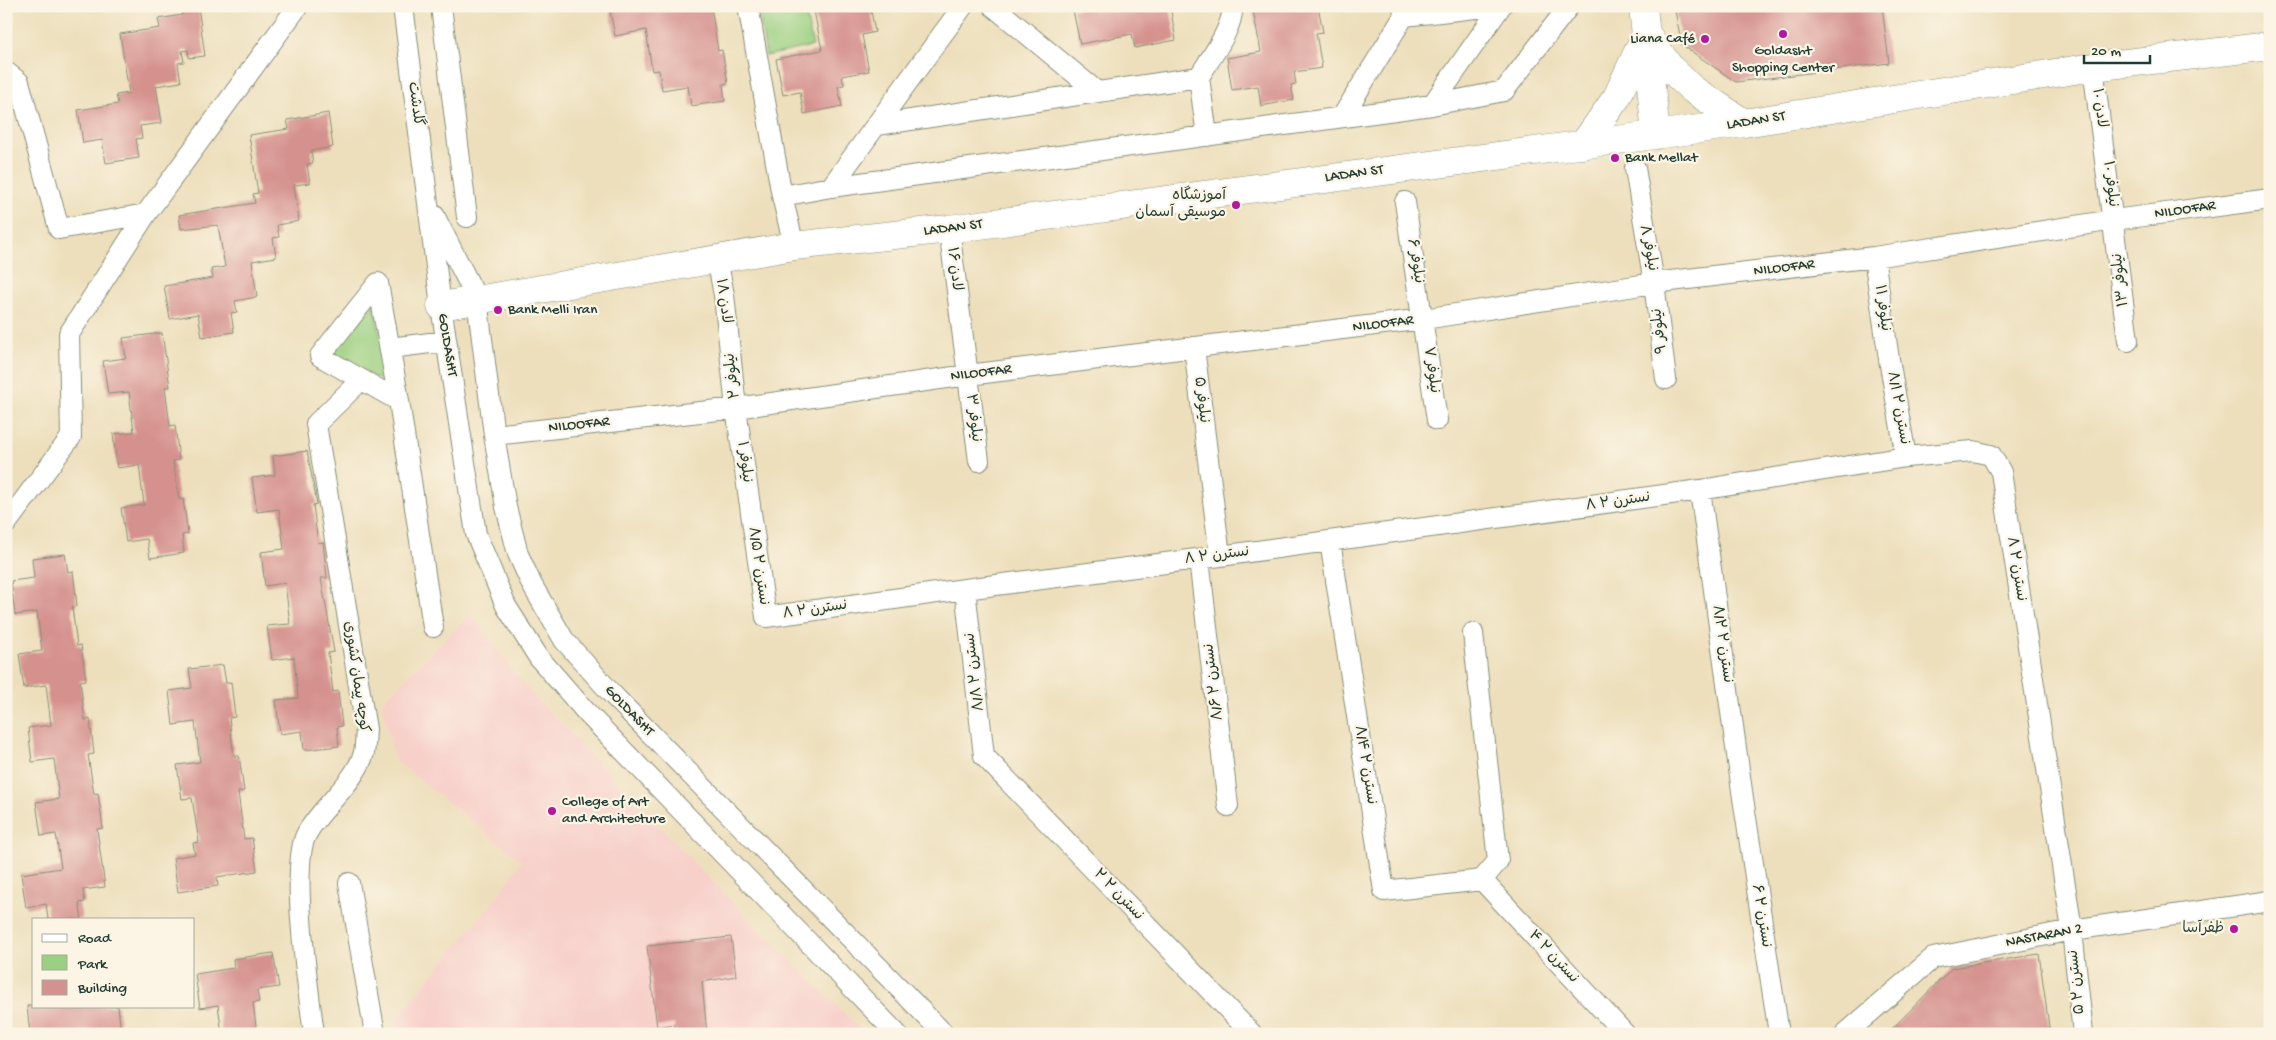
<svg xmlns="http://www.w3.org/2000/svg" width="2276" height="1040" font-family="'Gochi Hand','Playpen Sans Arabic',sans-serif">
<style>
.built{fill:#f7d0ca}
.green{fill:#9bd082;stroke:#5d865b}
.building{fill:#d5918e}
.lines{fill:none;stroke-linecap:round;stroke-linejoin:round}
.street-casing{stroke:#868e78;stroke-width:22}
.secondary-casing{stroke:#868e78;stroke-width:29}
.street{stroke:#fff;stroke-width:20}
.secondary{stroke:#fff;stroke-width:28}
.poi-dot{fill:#b5179e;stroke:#fcf5e5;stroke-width:2}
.labels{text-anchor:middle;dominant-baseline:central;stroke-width:4.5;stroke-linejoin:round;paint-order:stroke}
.poi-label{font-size:15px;fill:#1f3d34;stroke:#fcf5e5;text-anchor:end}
.street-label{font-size:15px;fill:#1f3d34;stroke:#fcf5e5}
</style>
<rect width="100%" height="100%" fill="#fcf5e5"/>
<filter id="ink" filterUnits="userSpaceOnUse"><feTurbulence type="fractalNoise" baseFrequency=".02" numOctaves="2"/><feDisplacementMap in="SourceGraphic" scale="10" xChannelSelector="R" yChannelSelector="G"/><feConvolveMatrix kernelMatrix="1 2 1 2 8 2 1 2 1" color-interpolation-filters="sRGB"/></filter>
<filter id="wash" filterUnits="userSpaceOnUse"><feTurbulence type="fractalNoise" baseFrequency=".0096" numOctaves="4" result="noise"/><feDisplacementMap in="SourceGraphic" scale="20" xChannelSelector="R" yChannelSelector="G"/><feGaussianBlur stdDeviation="1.12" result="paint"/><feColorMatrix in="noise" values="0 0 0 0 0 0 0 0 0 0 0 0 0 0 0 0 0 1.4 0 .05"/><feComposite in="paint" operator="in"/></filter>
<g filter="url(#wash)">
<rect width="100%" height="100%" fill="#eddfbc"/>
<path class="built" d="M471,614L522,683L723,893L865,1034H397L395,1020L498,896L522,861L395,760L381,703Z"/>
<path class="green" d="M758,6H804L813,46L766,56Z
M374,303L388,384L332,354Z"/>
<g id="blocks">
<path class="building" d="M181,6H198L205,56L189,58L188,50L182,51L184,62L178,63L181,82L156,86L162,123L140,126L142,138L136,139L139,158L106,163L102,140L83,143L78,110L118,104L116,95L129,93L120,34L160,28L158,19L182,15Z
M609,6H711L718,51L722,50L728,83L723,84L725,101L691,106L688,86L662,90L659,70L652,71L646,30L615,36Z
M813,6H870L875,32L862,35L869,71L842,76L844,85L838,86L842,106L804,114L800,92L783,95L776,59L822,50Z
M1092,6H1170L1176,40L1135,48L1132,34L1080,44L1073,10Z
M1258,6H1318L1323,32L1316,33L1322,68L1294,72L1296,84L1291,85L1294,100L1261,106L1258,86L1232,90L1227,58L1261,52L1253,11L1258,10Z
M1674,6H1882L1889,63L1736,82L1682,45Z
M328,113L333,147L311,151L313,163L307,164L310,183L294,185L299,221L277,225L279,237L273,238L276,257L252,261L257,297L235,301L237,312L231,313L234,332L202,337L198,314L170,319L164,286L213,278L211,269L225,267L218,225L181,229L179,215L255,203L253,194L258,193L249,135L289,129L287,120Z
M162,333L170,387H165L170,426L175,425L179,460L173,461L179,499H183L188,534L182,535L184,553L150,558L147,539L126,542L121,508L144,505L139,465L117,468L113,434L134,432L129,392L108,394L103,361L126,358L123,338Z
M307,451L317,504L313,505L318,543L323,542L327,578H321L334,652L328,653L333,692L338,691L342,726L337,727L339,746L304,750L302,731L280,734L276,700L298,698L294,657L272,660L267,626L290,624L285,583L265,586L261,552L284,549L279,509L257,512L252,478L275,475L273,456Z
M65,554L68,572L73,571L77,606L72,607L77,646L81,645L86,680L80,681L85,720L90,719L94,754L88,755L94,794L98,793L103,828L97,829L105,887L83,890L85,902L79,903L82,919H48L46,904L26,908L21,874L61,868L56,834L41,836L36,802L59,799L54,759L32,762L28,728L51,725L46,685L24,688L19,654L42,651L37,612L15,615L11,581L34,578L32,558Z
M223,665L226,683L231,682L235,717L229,718L234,756H239L244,791L238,792L244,839L252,838L257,871L217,877L218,886L178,892L173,858L195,854L193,843L199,842L192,798L182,799L177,765L200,762L195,722L173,725L169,691L192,688L189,669Z
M731,937L736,976L702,982L707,1034H676L674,1024L657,1027L647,946Z
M273,953L279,987L257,990L259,1002L253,1003L257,1034H222L218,1005L200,1008L195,974L234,968L233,959Z
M2039,954L2050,1034H1887L1952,968Z
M27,1006H118L121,1034H104V1029L58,1034H30Z"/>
</g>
</g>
<g filter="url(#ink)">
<use href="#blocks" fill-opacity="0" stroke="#868e78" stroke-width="1"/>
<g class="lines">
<defs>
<path id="street" d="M403,6L441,306L476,534L506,606L539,658L587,713L897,1034
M441,6L467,217
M748,6L782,196L794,246
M993,6L1096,91
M1404,16L1494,6
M2093,67L2128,341
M6,72L19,82L59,229L146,214
M1199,77L1207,136
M1432,105L1501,6
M1342,117L1404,16L1403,6
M877,125L1199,77C1209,60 1235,26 1232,6
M1635,168L1654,283L1666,379
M831,187L963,6
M782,196L831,187L1432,105L1504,91L1569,6
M1405,202L1437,420
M434,215L477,299L494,435L506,507L518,554L532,585L564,640L611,693L944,1034
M949,229L979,461
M1874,257L1889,359L1906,457
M717,258L724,295L736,408L766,617L965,589L1220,556L1700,490L1906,457L1973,451L1991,455L2001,472L2072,930L2083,1034
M1194,347L1220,556
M390,348L446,341
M399,401L378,283L320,356L399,401L433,627
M494,435L736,408L968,375L1424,319L1654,283L1874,257L2114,220L2270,199
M1700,490L1743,798L1779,1034
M6,524L71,437L69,334L146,214L298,6
M1330,541L1384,891L1482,880
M1199,559L1228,806
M965,589L984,756L1252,1034
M1473,633L1498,861L1482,880
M1482,880L1625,1034
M349,883L375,1034
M314,1034C309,994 289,864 307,833C322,807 353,784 363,756C366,748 365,737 366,729L316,424L361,380
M1845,1034L1933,958L2072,930L2270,901"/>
<path id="secondary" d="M1643,6L1656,135
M1646,33L1670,68L1692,89L1744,123
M1583,145L1617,97L1646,34
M441,306L794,246L949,229L1632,138L1744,123L2093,67L2270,46"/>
</defs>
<use href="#street" class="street-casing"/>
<use href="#secondary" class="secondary-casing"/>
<use href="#street" class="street"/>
<use href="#secondary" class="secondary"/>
</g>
</g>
<g class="poi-dot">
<circle cx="1783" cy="34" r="5"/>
<circle cx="1705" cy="39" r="5"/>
<circle cx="1615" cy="158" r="5"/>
<circle cx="1236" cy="205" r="5"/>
<circle cx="498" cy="310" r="5"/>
<circle cx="552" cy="811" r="5"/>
<circle cx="2234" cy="929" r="5"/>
</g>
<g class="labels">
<g class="poi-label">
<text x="1695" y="39">Liana Café</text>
<text x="1783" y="51" text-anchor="middle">Goldasht<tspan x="1783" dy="17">Shopping Center</tspan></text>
<text x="1625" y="158" text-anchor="start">Bank Mellat</text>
<text x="1226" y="196">آموزشگاه<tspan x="1226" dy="17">موسیقی آسمان</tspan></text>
<text x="508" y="310" text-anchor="start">Bank Melli Iran</text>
<text x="562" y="802" text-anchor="start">College of Art<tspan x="562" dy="17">and Architecture</tspan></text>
<text x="2224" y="929">ظفرآسا</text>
</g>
<g class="street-label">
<text transform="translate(415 104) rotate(83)">گلدشت</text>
<text transform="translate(2099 108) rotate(82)">۱۰ لادن</text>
<text transform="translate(1756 121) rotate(-9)">LADAN ST</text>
<text transform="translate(1354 174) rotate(-8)">LADAN ST</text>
<text transform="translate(2110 184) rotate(83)">۱۰ نیلوفر</text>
<text transform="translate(2185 210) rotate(-8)">NILOOFAR</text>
<text transform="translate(953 228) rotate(-7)">LADAN ST</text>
<text transform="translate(1648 248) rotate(79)">۸ نیلوفر</text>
<text transform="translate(1415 261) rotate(81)">۶ نیلوفر</text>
<text transform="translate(1784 268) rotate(-7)">NILOOFAR</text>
<text transform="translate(954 269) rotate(83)">۱۶ لادن</text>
<text transform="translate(2121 280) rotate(-97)">۱۳ نیلوفر</text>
<text transform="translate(723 301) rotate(82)">۱۸ لادن</text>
<text transform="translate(1882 308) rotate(82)">۱۱ نیلوفر</text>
<text transform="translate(1383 324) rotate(-7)">NILOOFAR</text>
<text transform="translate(1660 331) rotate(-97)">۹ نیلوفر</text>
<text transform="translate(447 345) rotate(81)">GOLDASHT</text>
<text transform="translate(1431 370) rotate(82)">۷ نیلوفر</text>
<text transform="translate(981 373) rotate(-7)">NILOOFAR</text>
<text transform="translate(733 376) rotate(-97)">۲ نیلوفر</text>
<text transform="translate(1201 400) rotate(83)">۵ نیلوفر</text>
<text transform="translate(1898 408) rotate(80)">۸/۱ نسترن ۲</text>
<text transform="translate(973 418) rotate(83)">۳ نیلوفر</text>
<text transform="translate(579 425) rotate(-6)">NILOOFAR</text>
<text transform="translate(744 462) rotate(82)">۱ نیلوفر</text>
<text transform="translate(1618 502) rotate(-8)">۸ نسترن ۲</text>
<text transform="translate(1217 556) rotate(-7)">۸ نسترن ۲</text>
<text transform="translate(758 566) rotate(82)">۸/۵ نسترن ۲</text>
<text transform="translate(2016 569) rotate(81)">۸ نسترن ۲</text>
<text transform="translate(815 610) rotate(-8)">۸ نسترن ۲</text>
<text transform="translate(1722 644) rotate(82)">۸/۲ نسترن ۲</text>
<text transform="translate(975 672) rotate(-97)">۸/۸ نسترن ۲</text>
<text transform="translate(356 677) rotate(82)">کوچه پیمان کشوری</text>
<text transform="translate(1214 682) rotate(-97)">۸/۶ نسترن ۲</text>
<text transform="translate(629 711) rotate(46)">GOLDASHT</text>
<text transform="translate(1365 765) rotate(81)">۸/۴ نسترن ۲</text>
<text transform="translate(1118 895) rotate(46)">۲ نسترن ۲</text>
<text transform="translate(1761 916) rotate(81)">۶ نسترن ۲</text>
<text transform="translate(2044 936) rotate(-11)">NASTARAN 2</text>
<text transform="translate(1553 957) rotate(47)">۴ نسترن ۲</text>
<text transform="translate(2077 982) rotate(-96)">۵ نسترن ۲</text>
</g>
</g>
<rect width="2276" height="1040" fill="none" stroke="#fcf5e5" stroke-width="25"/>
<rect x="32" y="918" width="162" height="90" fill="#fcf5e5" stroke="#a4ab9e"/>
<rect x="42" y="934" width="25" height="8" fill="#ffffff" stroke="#a4ab9e"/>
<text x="78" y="942" font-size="15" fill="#1f3d34">Road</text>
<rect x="42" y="955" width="25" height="15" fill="#9bd082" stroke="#a4ab9e"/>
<text x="78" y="968" font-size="15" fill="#1f3d34">Park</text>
<rect x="42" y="980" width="25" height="15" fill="#d5918e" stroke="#a4ab9e"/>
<text x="78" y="992" font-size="15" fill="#1f3d34">Building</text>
<path d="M2084 55v8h66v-8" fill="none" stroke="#1f3d34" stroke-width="2.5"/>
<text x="2091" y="55" font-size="15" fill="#1f3d34" stroke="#fcf5e5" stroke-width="4" paint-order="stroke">20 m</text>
</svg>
